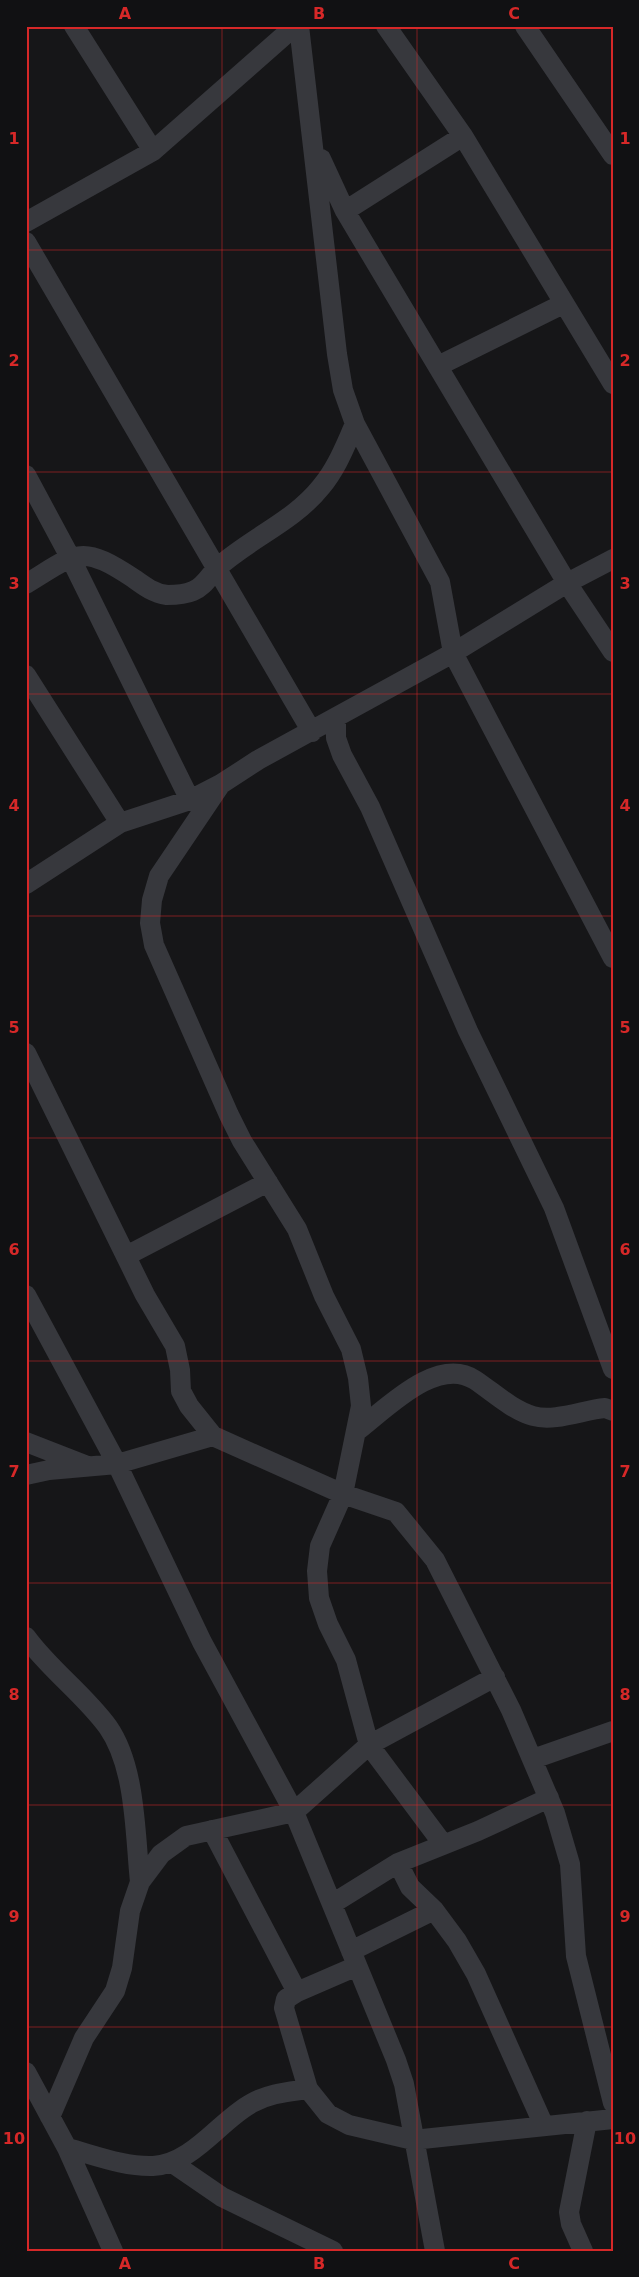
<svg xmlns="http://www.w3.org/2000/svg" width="639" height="2277" font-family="'DejaVu Sans',sans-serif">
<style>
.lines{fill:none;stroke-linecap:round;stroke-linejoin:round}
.street{stroke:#37383d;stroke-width:20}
.grid{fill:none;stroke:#d62828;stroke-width:1;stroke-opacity:0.55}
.neatline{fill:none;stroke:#d62828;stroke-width:2}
.grid-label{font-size:16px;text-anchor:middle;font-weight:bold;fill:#d62828}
</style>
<rect width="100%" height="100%" fill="#161618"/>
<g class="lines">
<path class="street" d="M74,26L153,151
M299,26L337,354L343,390L355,424L440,582L453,653L613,958
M386,26L463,136L613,384
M525,26L613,155
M321,159L345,211L567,583L613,652
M345,211L463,136
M26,222L153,151L295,26
M26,242L312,732
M438,366L563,304
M26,475L70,557L190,800
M26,584C77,553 80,543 133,578C144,586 153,593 167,595C173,595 186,594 193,591C204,587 209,576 217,568C250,538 293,522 321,487C337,468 345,446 355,424
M26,675L120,823
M336,718V738L342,755L370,807L468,1031L554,1208L613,1369
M221,784L159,876L152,900L150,923L154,945L229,1115L242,1141L297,1229L324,1296L351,1349L358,1378L361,1406L343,1494L320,1546L317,1571L319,1598L328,1624L346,1660L369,1745L443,1844
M26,884L120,823L190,800L221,784L258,760L453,653L567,583L613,559
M26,1053L145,1295L175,1346L180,1370L181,1391L189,1406L213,1436L343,1494L396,1512L435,1560L511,1710L555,1813L570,1864L576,1956L613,2103
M126,1256L268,1182
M26,1295L117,1464L202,1642L294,1812L396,2060L404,2084L435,2251
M357,1431C386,1409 437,1355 475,1380C493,1392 512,1410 533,1416C555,1422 583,1410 605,1408L613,1411
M26,1442L85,1465
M26,1475L49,1470L117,1464L213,1436
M26,1637C50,1670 84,1694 108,1727C136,1767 135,1834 140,1882
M533,1759L613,1731
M212,1830L297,1992
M398,1863L410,1887L434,1910L457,1941L476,1974L544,2126
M332,1904L398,1863L478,1831L549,1798
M351,1951L434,1910
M357,1966L297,1992L286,1999L284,2008L308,2089L328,2114L349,2125L413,2140L613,2119
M26,2072L67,2148L113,2251
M50,2117L84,2038L115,1991L122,1968L130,1911L140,1882L161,1854L186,1836L294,1812L369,1745L495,1677
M67,2148C94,2155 124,2167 153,2166C193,2164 220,2120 252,2103C270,2093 288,2092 308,2089
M171,2162L222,2197L333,2251
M583,2251L571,2224L569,2212L587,2121"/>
</g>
<path class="grid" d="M222,26V2251M417,26V2251M26,250H613M26,472H613M26,694H613M26,916H613M26,1138H613M26,1361H613M26,1583H613M26,1805H613M26,2027H613"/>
<rect width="639" height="2277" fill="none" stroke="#111113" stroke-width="55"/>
<rect x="28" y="28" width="584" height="2222" class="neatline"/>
<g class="grid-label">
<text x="125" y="19">A</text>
<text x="319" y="19">B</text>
<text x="514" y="19">C</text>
<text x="14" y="144">1</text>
<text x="625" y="144">1</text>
<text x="14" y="366">2</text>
<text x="625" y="366">2</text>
<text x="14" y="589">3</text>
<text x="625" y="589">3</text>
<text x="14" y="811">4</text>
<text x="625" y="811">4</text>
<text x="14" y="1033">5</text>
<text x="625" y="1033">5</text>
<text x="14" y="1255">6</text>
<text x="625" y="1255">6</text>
<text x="14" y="1477">7</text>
<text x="625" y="1477">7</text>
<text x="14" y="1700">8</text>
<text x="625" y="1700">8</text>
<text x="14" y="1922">9</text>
<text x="625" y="1922">9</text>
<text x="14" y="2144">10</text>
<text x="625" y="2144">10</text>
<text x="125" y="2269">A</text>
<text x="319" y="2269">B</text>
<text x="514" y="2269">C</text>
</g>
</svg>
